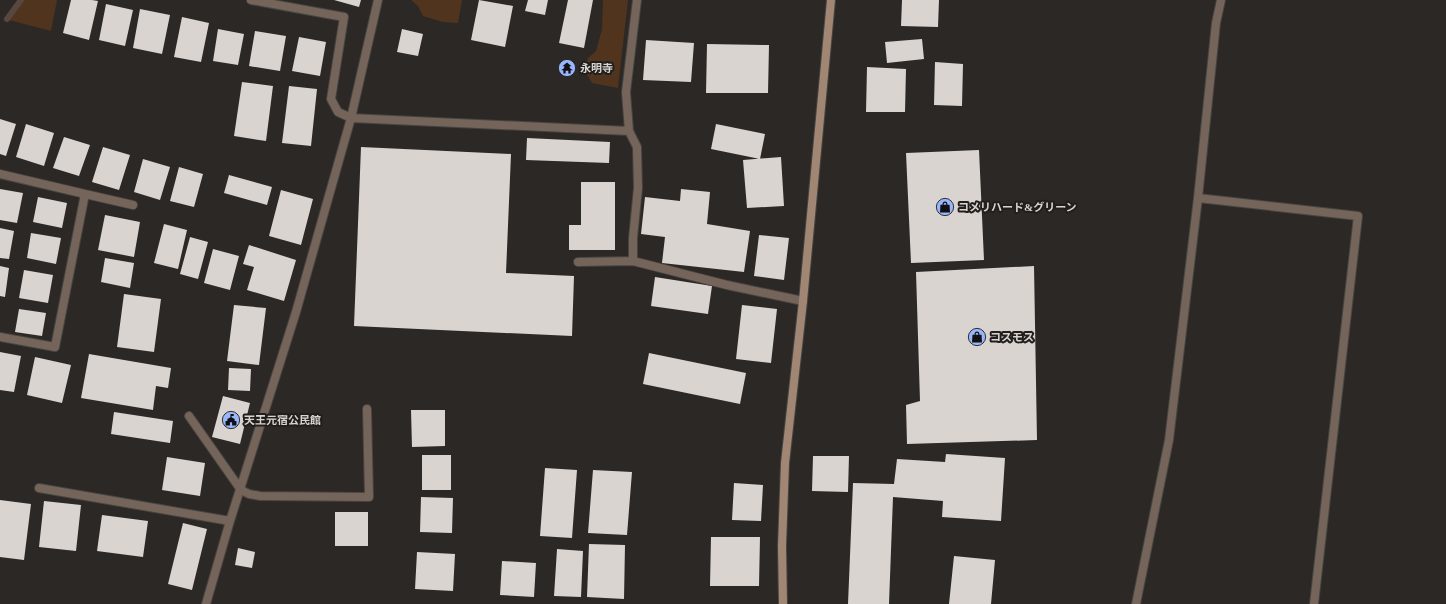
<svg xmlns="http://www.w3.org/2000/svg" width="1446" height="604" font-family="'Times New Roman','Noto Sans JP',serif">
<style>
.green{fill:#50341e}
.lines{fill:none;stroke-linecap:round;stroke-linejoin:round}
.stream{stroke:#58473f;stroke-width:6}
.building{fill:#dad4d0}
.lane-casing{stroke:#474441;stroke-width:10}
.street-casing{stroke:#474441;stroke-width:10}
.secondary-casing{stroke:#474441;stroke-width:10}
.lane{stroke:#756459;stroke-width:8}
.street{stroke:#756459;stroke-width:8}
.secondary{stroke:#a08673;stroke-width:8}
.labels{text-anchor:middle;dominant-baseline:central;stroke-width:4;stroke-linejoin:round;paint-order:stroke}
.poi-label{font-size:11px;font-weight:bold;fill:#d7d4d2;stroke:#221e1b;text-anchor:start}
</style>
<rect width="100%" height="100%" fill="#2c2825"/>
<path class="green" d="M24,0H57L51,31L9,20Z
M411,0H462L458,23L443,22L423,16L418,6Z
M603,0H628L618,88L592,83L584,69L588,58L596,51L602,29Z"/>
<g class="lines">
<path class="stream" d="M7,19L21,0"/>
</g>
<path class="building" d="M71,0H92L98,1L89,40L63,33Z
M334,0H361L359,7Z
M479,0L513,6L505,47L471,40Z
M528,0H548L545,15L525,11Z
M568,0H593L584,48L559,43Z
M902,0H939L938,27L901,26Z
M106,4L133,10L125,46L99,40Z
M140,9L170,15L162,54L133,48Z
M182,17L209,23L201,62L174,57Z
M218,29L244,34L238,65L213,61Z
M402,29L423,34L418,56L397,52Z
M255,31L286,36L280,71L249,66Z
M299,37L326,42L320,76L292,71Z
M922,39L924,59L887,63L885,42Z
M646,40L694,43L691,82L643,80Z
M707,44L769,45L768,93H706Z
M935,62L963,64L962,106L934,105Z
M867,67L906,69L905,112H866Z
M242,82L273,86L266,141L234,136Z
M289,86L317,89L311,146L282,143Z
M0,119L16,124L6,156L0,154Z
M26,124L54,133L44,166L16,157Z
M716,124L765,134L760,159L711,149Z
M64,137L90,145L79,176L53,168Z
M527,138L610,142L609,163L526,160Z
M103,147L130,155L119,190L92,182Z
M361,147L511,154L506,273L574,276L572,336L354,326Z
M979,150L984,260L911,263L906,153Z
M781,157L784,206L747,208L743,160Z
M143,159L170,167L160,200L134,192Z
M179,167L203,174L194,207L170,201Z
M229,175L272,187L267,205L224,193Z
M581,182H615V250H569V225H581Z
M0,189L23,193L17,223L0,220Z
M681,189L710,192L707,224L750,231L744,272L662,263L665,237L641,234L645,197L680,201Z
M281,190L313,199L301,245L269,236Z
M38,197L67,203L62,228L33,222Z
M105,215L140,222L134,257L98,250Z
M164,224L187,230L178,269L154,263Z
M0,228L14,231L9,259L0,258Z
M31,233L61,238L56,264L27,258Z
M759,235L789,238L784,280L754,276Z
M190,237L208,242L198,279L180,274Z
M249,245L296,260L284,301L247,290L254,267L243,264Z
M213,249L239,256L230,290L204,283Z
M105,258L134,263L130,288L101,282Z
M0,266L9,268L5,297L0,296Z
M1034,266L1037,440L907,444L906,405L920,401L916,272Z
M24,270L53,275L48,303L19,298Z
M655,277L712,286L708,314L651,306Z
M124,294L161,299L154,352L117,347Z
M234,305L266,308L259,365L227,361Z
M742,305L777,309L771,363L736,359Z
M19,309L46,313L42,336L15,332Z
M0,352L21,356L14,392L0,390Z
M649,353L746,373L740,404L643,384Z
M89,354L171,368L168,388L156,386L153,410L81,398Z
M35,357L71,365L62,403L27,395Z
M229,368L251,369L250,391L228,390Z
M223,396L250,403L240,444L212,437Z
M411,410H445V446L412,447Z
M114,412L173,421L170,443L111,434Z
M946,454L1005,458L1001,521L942,517L943,501L893,497L889,604H848L853,483L894,484L897,459L945,462Z
M422,455H451V490H422Z
M813,456H849L848,492L812,491Z
M167,457L205,463L200,496L162,490Z
M545,468L577,470L572,538L540,536Z
M593,470L632,472L627,535L588,533Z
M734,483L763,485L761,521L732,520Z
M421,497L453,498L452,533L420,532Z
M0,500L31,504L24,560L0,557Z
M44,501L81,505L76,551L39,547Z
M335,512H368V546H335Z
M102,515L148,521L143,557L97,551Z
M183,523L207,529L192,590L168,584Z
M711,537H760L759,586H710Z
M589,544L625,545L624,599L587,597Z
M238,548L255,552L252,568L235,565Z
M557,549L583,551L581,597L554,596Z
M417,552L455,554L453,591L415,589Z
M954,556L995,560L991,604H949Z
M502,561L536,563L534,597L500,595Z"/>
<g class="lines">
<defs>
<path id="lane" d="M351,118L378,0"/>
<path id="street" d="M251,0L344,17L331,99L338,112L351,118L629,131
M0,174L85,194L55,347L0,337
M85,194L133,205
M1198,198L1358,216L1314,604
M633,261V238L638,188L637,147L629,131L626,92L637,0
M578,262L633,261L727,285L803,301
M189,416L241,490L249,494L260,496L369,497L367,409
M39,488L230,521
M206,604L230,521L296,312L351,118
M1136,604L1169,440L1198,198L1216,23L1221,0"/>
<path id="secondary" d="M783,604L782,546L785,463L803,301L831,0"/>
</defs>
<use href="#lane" class="lane-casing"/>
<use href="#street" class="street-casing"/>
<use href="#secondary" class="secondary-casing"/>
<use href="#lane" class="lane"/>
<use href="#street" class="street"/>
<use href="#secondary" class="secondary"/>
</g>
<defs>
<symbol id="temple-disc" viewBox="-11 -11 22 22"><circle r="9.5" fill="#98b5fd" stroke="#221e1b"/><path d="M0-6L5-2H3V0L6.5 2.5H4V6H1.5V3h-3V6H-4V2.5H-6.5L-3 0V-2H-5Z" fill="#111"/></symbol>
<symbol id="shop-disc" viewBox="-11 -11 22 22"><circle r="9.5" fill="#98b5fd" stroke="#221e1b"/><path d="M-5-2.5h2.3a2.7 3.5 0 0 1 5.4 0H5L5.5 6h-11ZM-1.5-2.5h3a1.5 2.3 0 0 0-3 0Z" fill="#111"/></symbol>
<symbol id="civic-disc" viewBox="-11 -11 22 22"><circle r="9.5" fill="#98b5fd" stroke="#221e1b"/><path d="M-.6-6.5H3V-4.5H.6V-3L4-1V1h2V6H-6V1h2V-1L-.6-3ZM-1.2 2.5V6h2.4V2.5Z" fill="#111"/></symbol>
</defs>
<g fill-rule="evenodd">
<use href="#temple-disc" x="557" y="58" width="20" height="20"/>
<use href="#shop-disc" x="935" y="197" width="20" height="20"/>
<use href="#shop-disc" x="967" y="327" width="20" height="20"/>
<use href="#civic-disc" x="221" y="410" width="20" height="20"/>
</g>
<g class="labels">
<g class="poi-label">
<text x="580" y="68">永明寺</text>
<text x="958" y="207">コメリハード&amp;グリーン</text>
<text x="990" y="337">コスモス</text>
<text x="244" y="420">天王元宿公民館</text>
</g>
</g>
</svg>
